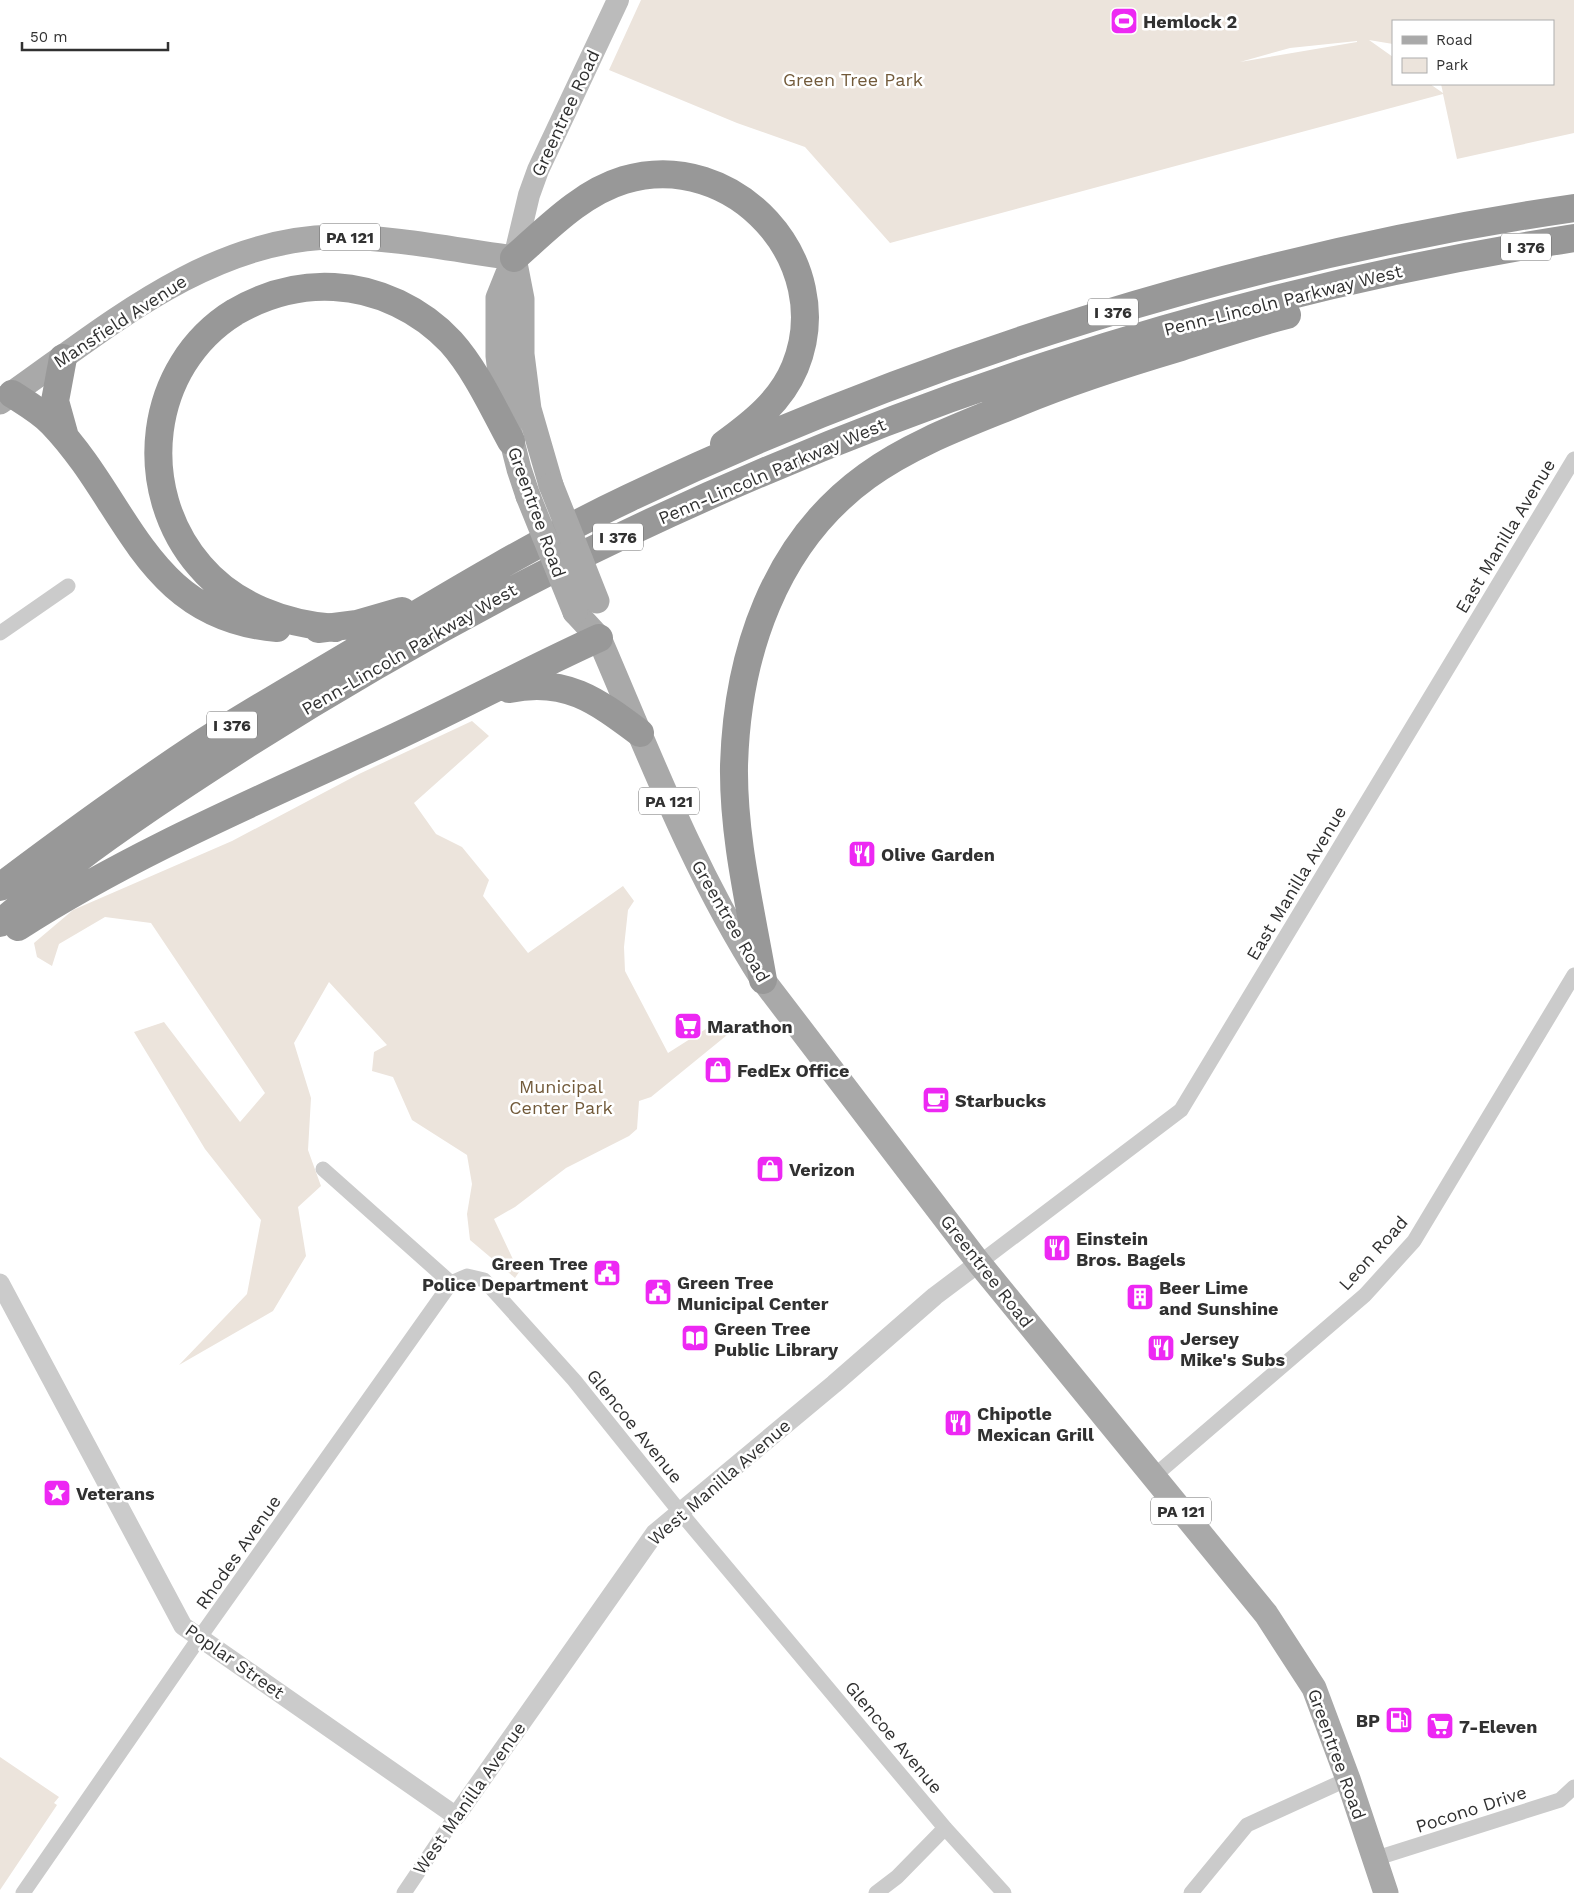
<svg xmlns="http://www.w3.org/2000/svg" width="1574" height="1893" font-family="'Work Sans',sans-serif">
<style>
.green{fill:#ece4dc;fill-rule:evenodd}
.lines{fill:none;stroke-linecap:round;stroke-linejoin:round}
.minor{stroke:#cbcbcb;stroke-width:15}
.tertiary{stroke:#cbcbcb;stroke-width:19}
.secondary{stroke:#bbb;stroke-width:22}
.primary{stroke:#a9a9a9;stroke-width:25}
.motorway{stroke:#989898;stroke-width:28}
.primary-bridge{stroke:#a9a9a9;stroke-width:25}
.labels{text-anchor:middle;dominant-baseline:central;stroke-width:5;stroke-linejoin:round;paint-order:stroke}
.shield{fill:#fff;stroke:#6f6f6f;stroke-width:1}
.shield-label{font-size:16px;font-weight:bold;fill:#313131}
.poi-label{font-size:18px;font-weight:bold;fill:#313131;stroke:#fff;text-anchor:start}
.park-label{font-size:18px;fill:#725a3a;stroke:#fff}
.street-label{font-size:18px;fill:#313131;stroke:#fff}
</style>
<rect width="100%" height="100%" fill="#fff"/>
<path class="green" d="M641,0H1574V133L1457,159L1443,94L890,243L805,147L737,123L609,70ZM1393,21H1553V84H1441L1443,93L1430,84H1393V57L1369,40L1393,44ZM1357,41V42L1240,62L1290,48Z
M472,721L489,736L414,803L436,834L462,847L489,880L483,896L528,953L623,886L634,901L628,910L624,947L625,971L668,1053L712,1025L732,1031L651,1097L639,1101L637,1129L629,1136L566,1168L515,1207L494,1219L519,1272L515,1278L470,1240L467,1214L472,1184L467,1155L412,1120L393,1077L372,1071L374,1052L387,1045L329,982L294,1043L311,1098L308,1150L321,1186L298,1207L306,1256L273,1311L179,1365L247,1294L261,1220L205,1149L134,1032L164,1022L240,1122L265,1093L151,923L105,917L59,944L52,966L37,957L34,943L73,910L232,841L359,774Z
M0,1757L59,1797L54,1803L57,1805L0,1890Z"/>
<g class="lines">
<path class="minor" d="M0,633L68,586
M323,1169L451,1283L467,1276L484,1280L574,1380L680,1512L945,1828L1004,1893
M979,1263L1181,1110L1574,459
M1153,1477L1365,1295L1414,1241L1574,975
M1374,1859L1560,1800L1574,1787
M23,1893L200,1637L451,1283
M404,1893L456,1816
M876,1893L897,1877L945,1828
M1191,1893L1247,1825L1348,1779"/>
<path class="tertiary" d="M0,1283L183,1626L456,1816L655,1533L834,1384L935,1296L979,1263"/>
<path class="secondary" d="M514,258L529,195L538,170L618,0"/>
<path class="primary" d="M514,258L498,298V356L505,414L519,469L528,496
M514,258L522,299V354L529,409L551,485
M0,402C100,333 205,239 334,237C394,237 455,250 514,258
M575,612L599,638C649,754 694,873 763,980L979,1263L1266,1614L1314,1688L1348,1779L1386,1893"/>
<path class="motorway" d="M514,258C547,229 581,193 624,180C734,147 838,262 795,367C781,401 753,423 724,444
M63,358L55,401L65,437
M12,394C26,403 40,411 52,423C129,503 145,617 277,628
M335,628C285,624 234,606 200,566C134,490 147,366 235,312C266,294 299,285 334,287C378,289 421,310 451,342C476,370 493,408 511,441
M318,629L357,624L402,611
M509,689C565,677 596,700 640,733
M0,887C65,838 131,790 199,745C250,712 303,682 355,651C445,597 534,543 629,498C922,358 1252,255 1574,208
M0,923C25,903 49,882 74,862C129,820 189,782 247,744C345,682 446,624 550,571C872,409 1217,294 1574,238
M18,927C131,854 257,801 378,745C453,711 524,672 599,638
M763,980C751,910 733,838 734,766C737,655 774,543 867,476C912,443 969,423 1020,402C1073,380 1127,363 1181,347C1216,336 1251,324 1287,315"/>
<path class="primary-bridge" d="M551,485L597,601
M528,496L575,612"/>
</g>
<defs>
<symbol id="stadium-square" viewBox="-11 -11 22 22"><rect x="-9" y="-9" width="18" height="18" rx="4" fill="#ed28f3" stroke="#fff"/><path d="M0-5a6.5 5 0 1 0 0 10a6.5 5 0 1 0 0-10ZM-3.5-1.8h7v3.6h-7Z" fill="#fff"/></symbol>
<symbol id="restaurant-square" viewBox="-11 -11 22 22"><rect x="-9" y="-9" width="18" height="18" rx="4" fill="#ed28f3" stroke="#fff"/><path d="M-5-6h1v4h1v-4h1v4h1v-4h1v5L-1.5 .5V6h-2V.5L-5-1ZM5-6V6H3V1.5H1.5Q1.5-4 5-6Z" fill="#fff"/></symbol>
<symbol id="supermarket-square" viewBox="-11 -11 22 22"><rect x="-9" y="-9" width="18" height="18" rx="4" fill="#ed28f3" stroke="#fff"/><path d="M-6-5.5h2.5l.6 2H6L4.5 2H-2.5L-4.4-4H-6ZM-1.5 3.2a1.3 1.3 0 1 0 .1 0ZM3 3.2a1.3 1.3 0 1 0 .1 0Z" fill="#fff"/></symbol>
<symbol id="shop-square" viewBox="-11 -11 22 22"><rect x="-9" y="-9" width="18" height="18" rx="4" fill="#ed28f3" stroke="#fff"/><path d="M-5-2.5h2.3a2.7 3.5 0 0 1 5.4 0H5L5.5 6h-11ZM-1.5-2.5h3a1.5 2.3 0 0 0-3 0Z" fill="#fff"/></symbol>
<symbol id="cafe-square" viewBox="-11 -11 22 22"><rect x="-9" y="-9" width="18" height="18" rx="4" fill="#ed28f3" stroke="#fff"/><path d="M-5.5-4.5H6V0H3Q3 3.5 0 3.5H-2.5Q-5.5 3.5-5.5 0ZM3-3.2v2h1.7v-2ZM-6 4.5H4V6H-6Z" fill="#fff"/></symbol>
<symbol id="civic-square" viewBox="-11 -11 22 22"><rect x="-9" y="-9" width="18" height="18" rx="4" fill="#ed28f3" stroke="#fff"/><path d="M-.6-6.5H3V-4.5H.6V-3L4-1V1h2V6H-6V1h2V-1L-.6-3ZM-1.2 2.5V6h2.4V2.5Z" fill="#fff"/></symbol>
<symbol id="building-square" viewBox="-11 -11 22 22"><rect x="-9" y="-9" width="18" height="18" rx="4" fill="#ed28f3" stroke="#fff"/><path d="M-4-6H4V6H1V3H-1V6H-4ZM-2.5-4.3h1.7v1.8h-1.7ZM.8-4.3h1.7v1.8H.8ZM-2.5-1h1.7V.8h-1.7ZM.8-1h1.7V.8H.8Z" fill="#fff"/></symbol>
<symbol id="library-square" viewBox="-11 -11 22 22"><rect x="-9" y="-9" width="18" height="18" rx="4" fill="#ed28f3" stroke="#fff"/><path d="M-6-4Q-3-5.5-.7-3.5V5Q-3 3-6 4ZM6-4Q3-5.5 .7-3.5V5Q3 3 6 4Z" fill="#fff"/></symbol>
<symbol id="sight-square" viewBox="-11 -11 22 22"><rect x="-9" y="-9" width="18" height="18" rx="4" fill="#ed28f3" stroke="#fff"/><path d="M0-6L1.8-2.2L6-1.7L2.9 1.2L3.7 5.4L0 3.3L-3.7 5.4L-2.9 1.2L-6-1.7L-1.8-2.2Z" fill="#fff"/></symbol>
<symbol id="fuel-square" viewBox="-11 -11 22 22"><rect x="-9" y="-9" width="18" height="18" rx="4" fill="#ed28f3" stroke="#fff"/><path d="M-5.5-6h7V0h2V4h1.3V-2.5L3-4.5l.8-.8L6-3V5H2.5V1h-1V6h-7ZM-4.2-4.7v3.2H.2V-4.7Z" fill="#fff"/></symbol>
</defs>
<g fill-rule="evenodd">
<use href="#stadium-square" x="1108" y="5" width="32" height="32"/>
<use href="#restaurant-square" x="846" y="838" width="32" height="32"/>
<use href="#supermarket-square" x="672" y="1010" width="32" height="32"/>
<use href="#shop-square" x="702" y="1054" width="32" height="32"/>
<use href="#cafe-square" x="920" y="1084" width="32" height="32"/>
<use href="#shop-square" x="754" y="1153" width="32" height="32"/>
<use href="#restaurant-square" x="1041" y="1232" width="32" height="32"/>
<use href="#civic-square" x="591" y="1257" width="32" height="32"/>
<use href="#civic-square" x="642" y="1276" width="32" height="32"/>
<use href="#building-square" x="1124" y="1281" width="32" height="32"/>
<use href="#library-square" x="679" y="1322" width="32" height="32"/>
<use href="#restaurant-square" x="1145" y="1332" width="32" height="32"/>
<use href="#restaurant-square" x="942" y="1407" width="32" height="32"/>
<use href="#sight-square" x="41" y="1477" width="32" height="32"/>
<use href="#fuel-square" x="1383" y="1704" width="32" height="32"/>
<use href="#supermarket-square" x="1424" y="1710" width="32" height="32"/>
</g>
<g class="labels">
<g class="shield">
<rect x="320" y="223.5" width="60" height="27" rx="4"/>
<rect x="1501" y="233.5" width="50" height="27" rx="4"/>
<rect x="1088" y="298.5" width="50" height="27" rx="4"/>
<rect x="593" y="523.5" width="50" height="27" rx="4"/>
<rect x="207" y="711.5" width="50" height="27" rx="4"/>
<rect x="639" y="787.5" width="60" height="27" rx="4"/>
<rect x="1151" y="1497.5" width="60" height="27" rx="4"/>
</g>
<g class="shield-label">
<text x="350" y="237">PA 121</text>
<text x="1526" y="247">I 376</text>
<text x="1113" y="312">I 376</text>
<text x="618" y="537">I 376</text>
<text x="232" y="725">I 376</text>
<text x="669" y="801">PA 121</text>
<text x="1181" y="1511">PA 121</text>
</g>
<g class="poi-label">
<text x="1143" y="21">Hemlock 2</text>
<text x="881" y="854">Olive Garden</text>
<text x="707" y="1026">Marathon</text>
<text x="737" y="1070">FedEx Office</text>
<text x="955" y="1100">Starbucks</text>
<text x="789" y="1169">Verizon</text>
<text x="1076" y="1238">Einstein<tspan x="1076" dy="21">Bros. Bagels</tspan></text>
<text x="588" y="1263" text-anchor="end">Green Tree<tspan x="588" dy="21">Police Department</tspan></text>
<text x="677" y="1282">Green Tree<tspan x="677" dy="21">Municipal Center</tspan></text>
<text x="1159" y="1287">Beer Lime<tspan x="1159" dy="21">and Sunshine</tspan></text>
<text x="714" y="1328">Green Tree<tspan x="714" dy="21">Public Library</tspan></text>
<text x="1180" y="1338">Jersey<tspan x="1180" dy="21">Mike's Subs</tspan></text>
<text x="977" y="1413">Chipotle<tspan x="977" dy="21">Mexican Grill</tspan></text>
<text x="76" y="1493">Veterans</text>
<text x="1380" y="1720" text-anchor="end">BP</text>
<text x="1459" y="1726">7-Eleven</text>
</g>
<g class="park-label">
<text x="853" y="79">Green Tree Park</text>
<text x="561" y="1086">Municipal<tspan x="561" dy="21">Center Park</tspan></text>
</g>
<g class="street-label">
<text transform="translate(565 113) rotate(-65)">Greentree Road</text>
<text transform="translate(1283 300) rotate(-14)">Penn-Lincoln Parkway West</text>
<text transform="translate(120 321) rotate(-33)">Mansfield Avenue</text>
<text transform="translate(772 471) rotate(-23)">Penn-Lincoln Parkway West</text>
<text transform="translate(537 512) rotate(70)">Greentree Road</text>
<text transform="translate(1505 536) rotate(-59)">East Manilla Avenue</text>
<text transform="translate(409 649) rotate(-30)">Penn-Lincoln Parkway West</text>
<text transform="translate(1296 883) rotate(-59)">East Manilla Avenue</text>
<text transform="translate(731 921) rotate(60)">Greentree Road</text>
<text transform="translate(1373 1253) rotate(-48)">Leon Road</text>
<text transform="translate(987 1271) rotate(52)">Greentree Road</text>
<text transform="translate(635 1426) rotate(51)">Glencoe Avenue</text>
<text transform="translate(719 1482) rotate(-41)">West Manilla Avenue</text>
<text transform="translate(238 1552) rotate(-55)">Rhodes Avenue</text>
<text transform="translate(235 1661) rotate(35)">Poplar Street</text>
<text transform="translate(894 1737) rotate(50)">Glencoe Avenue</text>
<text transform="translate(1337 1754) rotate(70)">Greentree Road</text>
<text transform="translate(469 1798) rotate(-55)">West Manilla Avenue</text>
<text transform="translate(1471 1809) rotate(-18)">Pocono Drive</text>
</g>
</g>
<rect x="1392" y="20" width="162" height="65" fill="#ffffff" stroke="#adadad"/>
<rect x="1402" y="36" width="25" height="8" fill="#a9a9a9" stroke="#adadad"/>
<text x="1436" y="45" font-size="15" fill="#313131">Road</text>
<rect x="1402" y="58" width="25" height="15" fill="#ece4dc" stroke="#adadad"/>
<text x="1436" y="70" font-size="15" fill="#313131">Park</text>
<path d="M22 42v8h146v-8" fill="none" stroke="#313131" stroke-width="2.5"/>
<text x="30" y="42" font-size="15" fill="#313131" stroke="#ffffff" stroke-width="4" paint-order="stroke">50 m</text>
</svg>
